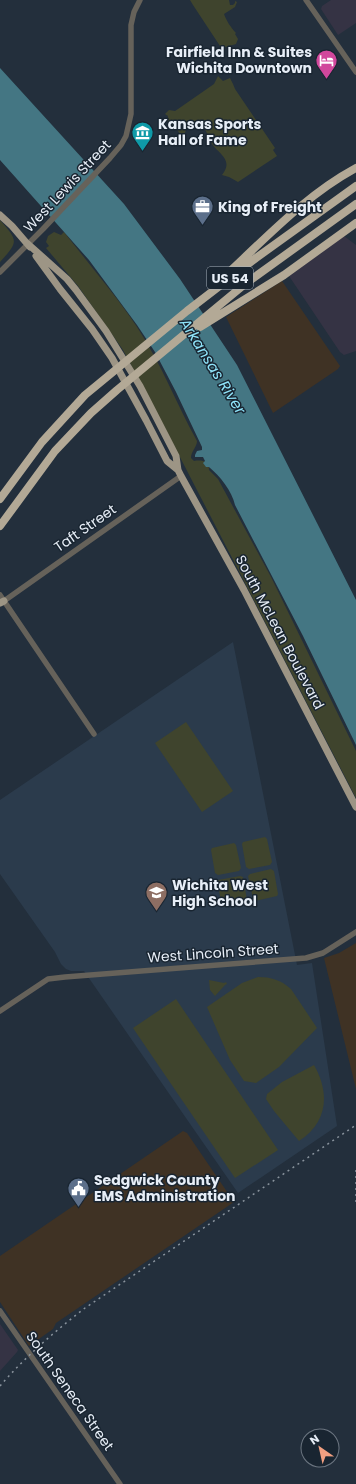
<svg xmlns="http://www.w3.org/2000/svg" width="356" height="1484" font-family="Poppins,sans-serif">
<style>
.commercial{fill:#353344}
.industrial{fill:#3f3224}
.built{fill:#2b3b4c}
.green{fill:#3f442d}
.water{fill:#447683}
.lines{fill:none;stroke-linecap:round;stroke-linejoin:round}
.minor{stroke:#66625a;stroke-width:5.5}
.major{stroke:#9d9585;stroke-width:7}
.highway{stroke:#b3a996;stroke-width:8}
.rail{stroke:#89939d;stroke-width:1.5;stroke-dasharray:2 4;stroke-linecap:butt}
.labels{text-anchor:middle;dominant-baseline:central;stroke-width:3;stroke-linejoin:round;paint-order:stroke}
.shield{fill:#192531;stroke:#a9b2bc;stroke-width:1}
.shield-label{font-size:13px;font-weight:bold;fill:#e7eef7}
.poi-label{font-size:14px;font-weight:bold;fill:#e7eef7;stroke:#192531;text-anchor:start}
.street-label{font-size:14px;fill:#e7eef7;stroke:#192531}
.water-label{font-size:15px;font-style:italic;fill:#8fe4fa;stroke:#192531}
</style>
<rect width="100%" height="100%" fill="#232f3c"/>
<path class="commercial" d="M331,0H356V23L338,35L321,9L322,6Z
M344,236L356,245V351L344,355L340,352L289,276Z
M0,1324L18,1350L17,1352L0,1371Z"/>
<path class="industrial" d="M282,281L340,366L338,369L273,413L226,317Z
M356,943V1089L324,958L339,953Z
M183,1131L187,1133L234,1202L56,1323L53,1329L29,1346L0,1302V1256Z"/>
<path class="built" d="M233,642L297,965L312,963L337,1126L238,1193L84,971H71L66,969L61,964L55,952L0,874V800Z"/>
<path class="green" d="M190,0H229L230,5H233L235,3V1L237,2L235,7L224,14C226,20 231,28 236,33L235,34L238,39L236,44L226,47L220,46L193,5Z
M218,76L223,81L230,78L233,84L235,89L275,148L273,150L277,156L238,182L229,177L222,175C234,160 219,154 212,144C209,138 207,132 203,126L192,122L191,126L186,130L183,138L175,127L167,121L168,116L165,114L169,110L175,111L178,109L214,84Z
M0,220C18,241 19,241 0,262Z
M54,232L61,235L64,232C88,263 115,294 137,327C161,363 176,403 197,441C197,447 191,451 191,458L194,461C201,460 209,460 209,470L218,479L271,577L356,751V798L167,432L123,350L78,286L46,248L49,246L46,242L48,236Z
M186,722L233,791L202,812L155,743Z
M265,837L267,839L272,862L270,865L249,869L246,867L242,844L243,842Z
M234,843L236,845L241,868L239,871L218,875L215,873L211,850L212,848Z
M271,869L274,871L278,894L277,896L255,901L253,899L248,876L250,874Z
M240,876L243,877L247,900L246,903L224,907L222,905L217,882L218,880Z
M258,977C271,977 281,980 291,989L317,1028L279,1067L256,1083L244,1081L230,1060L207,1007L242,983Z
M209,980L224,983L226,982L227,984L225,985L215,996L210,990Z
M176,999L278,1150L235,1178L133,1028Z
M314,1065C330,1093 328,1122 299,1141L274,1111L266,1099L267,1094L282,1082Z"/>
<path class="water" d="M0,68L124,204L180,279L237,365L356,600V745L303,636L235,505C232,491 220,476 209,467H206L203,463L205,461L203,457H195V455L197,451L202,450V447L176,392L155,352L137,325L89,260L0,160Z"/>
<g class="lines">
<path class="minor" d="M306,0L356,72
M0,272L43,229L110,158L121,145L126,136L131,114V25L134,12L140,0
M0,595L94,734
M4,601L181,476
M0,1011L48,979L65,977L306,958L323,953L356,932
M0,1311L120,1484"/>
<path class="major" d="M0,215L12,226L30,247
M28,244L67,279L76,290L106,331L140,386L176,456L178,470L181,476L244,590L356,807
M36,256L60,289L92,329L112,358L146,420L167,461L178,470
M0,603L4,601"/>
<path class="highway" d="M226,275C267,237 306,195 356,168
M200,327L284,275L356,223
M0,499L42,442L85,395L187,311L256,258L356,186
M0,526L55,451L91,413L117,390L245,284L356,204"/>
<path class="rail" d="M356,1170V1202
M0,1386C25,1357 54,1332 85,1308L356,1125"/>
</g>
<defs>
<symbol id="hotel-pin" viewBox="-11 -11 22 30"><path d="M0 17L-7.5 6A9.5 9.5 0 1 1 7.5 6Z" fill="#d1479c" stroke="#192531"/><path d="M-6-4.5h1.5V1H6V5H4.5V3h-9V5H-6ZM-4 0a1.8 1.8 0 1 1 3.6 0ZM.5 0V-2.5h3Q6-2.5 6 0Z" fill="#fff"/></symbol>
<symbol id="museum-pin" viewBox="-11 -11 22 30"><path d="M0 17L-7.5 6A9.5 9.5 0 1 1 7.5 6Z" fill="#0f9aa8" stroke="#192531"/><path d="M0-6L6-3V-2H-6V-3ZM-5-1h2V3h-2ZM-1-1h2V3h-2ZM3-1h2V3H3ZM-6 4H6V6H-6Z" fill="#fff"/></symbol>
<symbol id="office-pin" viewBox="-11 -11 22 30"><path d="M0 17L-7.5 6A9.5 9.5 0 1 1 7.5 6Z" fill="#5c6f8a" stroke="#192531"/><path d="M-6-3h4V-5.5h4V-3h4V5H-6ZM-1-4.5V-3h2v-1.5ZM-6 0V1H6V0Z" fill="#fff"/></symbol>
<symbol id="school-pin" viewBox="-11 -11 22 30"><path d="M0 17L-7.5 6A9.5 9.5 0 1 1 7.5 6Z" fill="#8d6e63" stroke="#192531"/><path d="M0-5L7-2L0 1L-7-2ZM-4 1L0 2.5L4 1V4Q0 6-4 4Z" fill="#fff"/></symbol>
<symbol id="civic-pin" viewBox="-11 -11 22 30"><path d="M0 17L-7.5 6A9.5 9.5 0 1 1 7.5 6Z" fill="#5c6f8a" stroke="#192531"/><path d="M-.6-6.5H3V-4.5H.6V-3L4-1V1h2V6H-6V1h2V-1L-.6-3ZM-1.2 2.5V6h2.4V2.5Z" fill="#fff"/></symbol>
</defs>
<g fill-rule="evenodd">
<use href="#hotel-pin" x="314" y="48" width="25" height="34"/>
<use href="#museum-pin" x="130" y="120" width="25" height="34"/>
<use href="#office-pin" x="190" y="194" width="25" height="34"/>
<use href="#school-pin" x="144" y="880" width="25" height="34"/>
<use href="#civic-pin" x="66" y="1176" width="25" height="34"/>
</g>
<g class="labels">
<rect class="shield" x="207" y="267" width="46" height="22" rx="3"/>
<g class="shield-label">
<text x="230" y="278">US 54</text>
</g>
<g class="poi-label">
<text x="312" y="52" text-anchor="end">Fairfield Inn &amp; Suites<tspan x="312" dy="16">Wichita Downtown</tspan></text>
<text x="158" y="124">Kansas Sports<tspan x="158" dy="16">Hall of Fame</tspan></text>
<text x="218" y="207">King of Freight</text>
<text x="172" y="885">Wichita West<tspan x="172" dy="16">High School</tspan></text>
<text x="94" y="1180">Sedgwick County<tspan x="94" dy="16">EMS Administration</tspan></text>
</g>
<g class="street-label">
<text transform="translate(67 186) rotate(-47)">West Lewis Street</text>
<text transform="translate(85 528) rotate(-35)">Taft Street</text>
<text transform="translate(280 632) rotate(62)">South McLean Boulevard</text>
<text transform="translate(213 953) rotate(-4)">West Lincoln Street</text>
<text transform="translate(70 1391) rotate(55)">South Seneca Street</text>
</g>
<g class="water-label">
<text transform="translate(213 366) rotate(58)">Arkansas River</text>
</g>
</g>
<g transform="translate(320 1448) rotate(326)"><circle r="19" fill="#192531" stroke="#6b7580"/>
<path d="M0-3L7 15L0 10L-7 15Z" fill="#f2a081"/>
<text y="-6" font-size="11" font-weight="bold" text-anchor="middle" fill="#e7eef7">N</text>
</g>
</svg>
